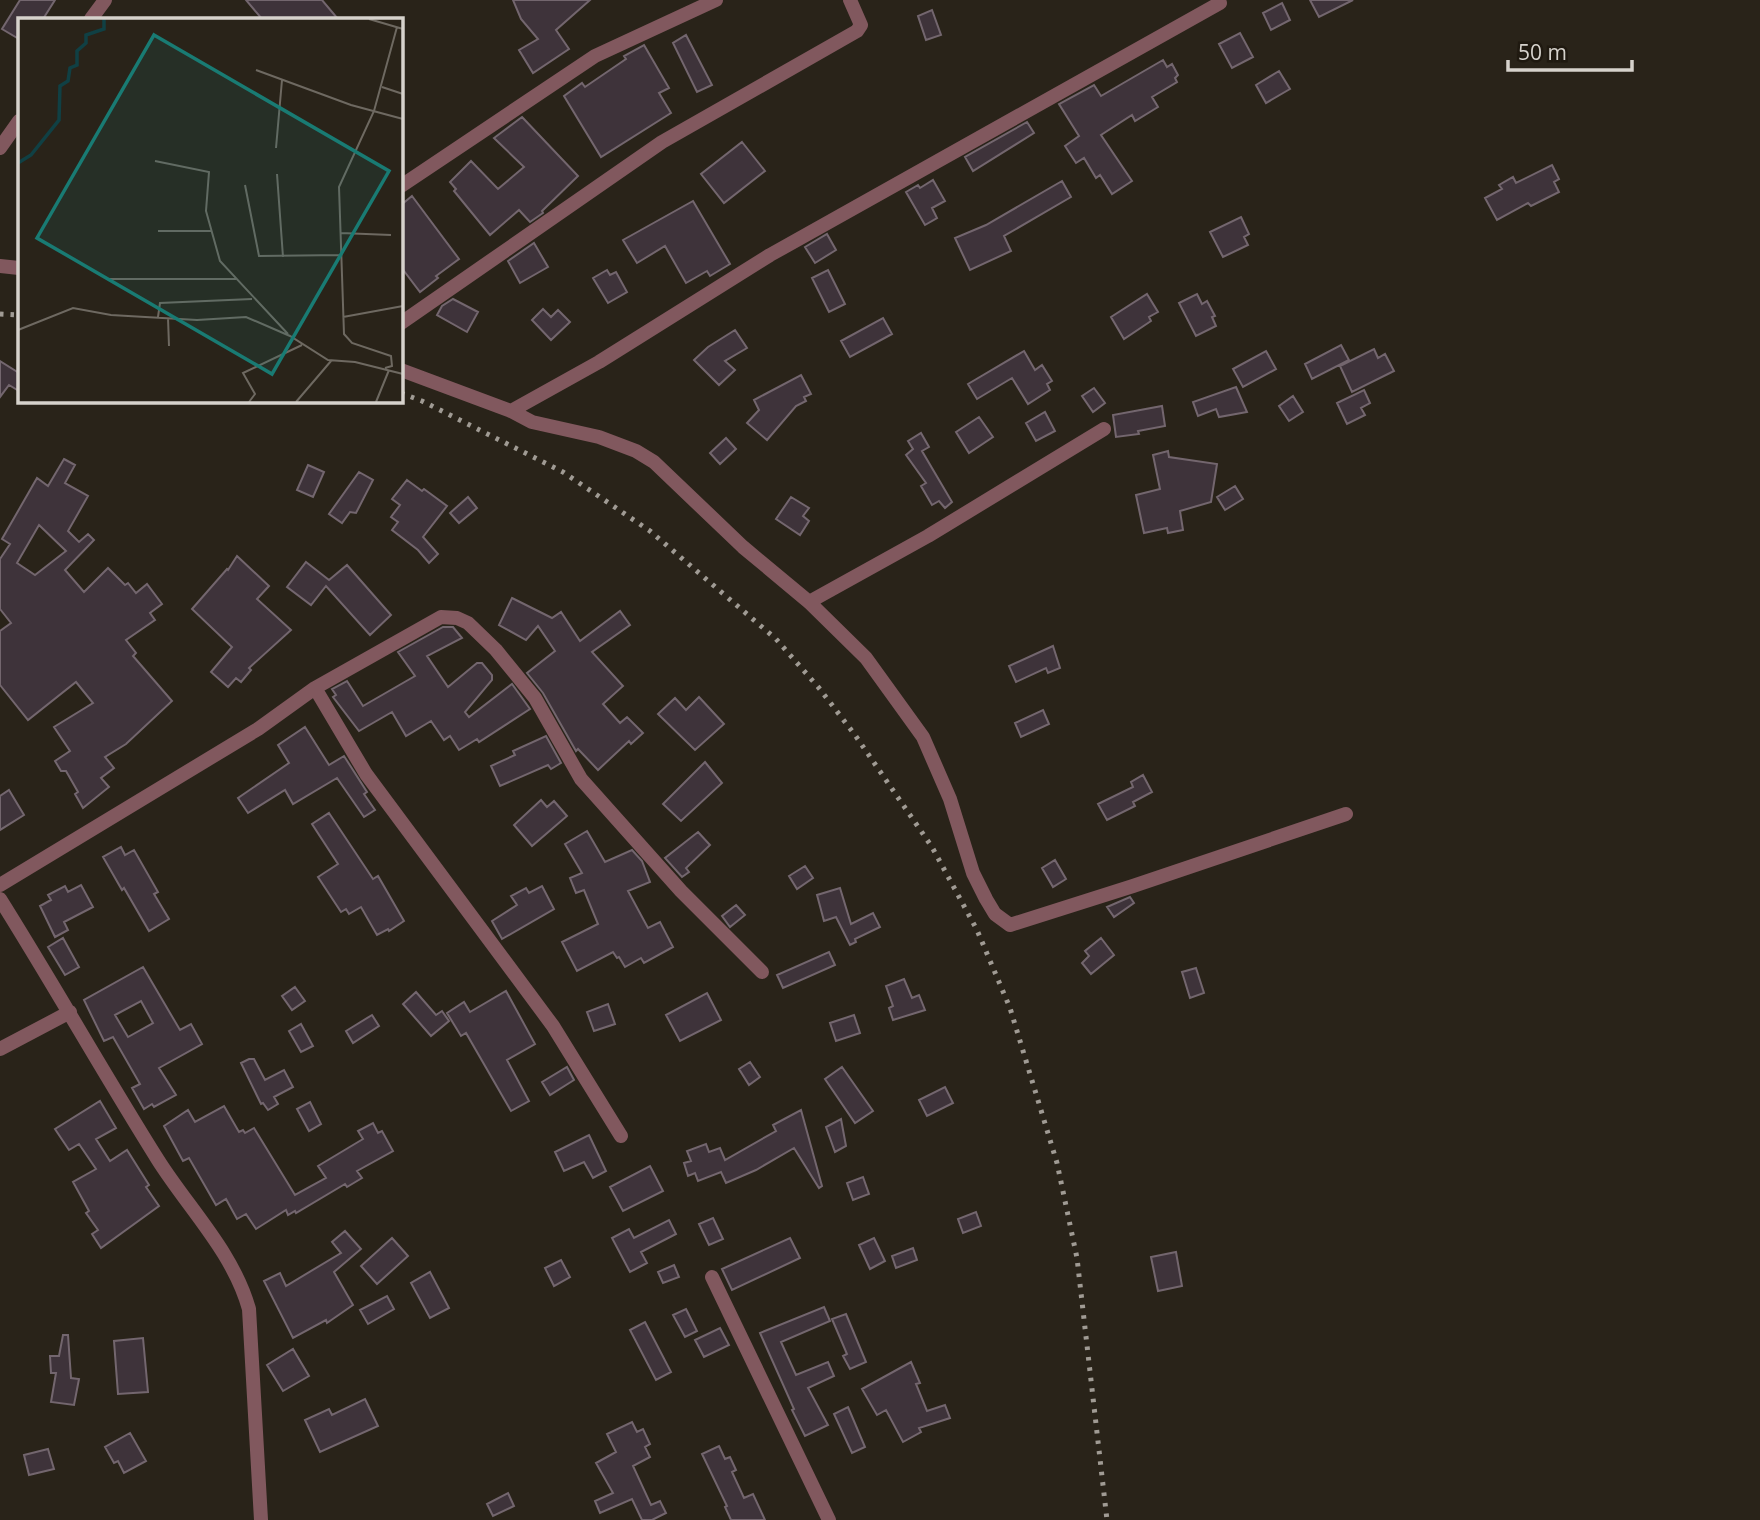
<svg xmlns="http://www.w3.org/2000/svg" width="1760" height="1520" font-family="'Open Sans',sans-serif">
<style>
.building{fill:#3e333a;stroke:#73666e;stroke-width:2;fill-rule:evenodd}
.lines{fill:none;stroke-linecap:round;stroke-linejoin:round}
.minor{stroke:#81585e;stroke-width:14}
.rail{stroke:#a09b94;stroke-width:5;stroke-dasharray:3.5 7;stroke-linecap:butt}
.inset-river{fill:none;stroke:#104044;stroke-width:3.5}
.inset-road{fill:none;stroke:#6e6961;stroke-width:2}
.view{fill:#197b73;fill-opacity:0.15;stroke:#197b73;stroke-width:3.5}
.inset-edge{fill:none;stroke:#d6d2cc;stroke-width:3.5}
</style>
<rect width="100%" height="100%" fill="#292319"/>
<path class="building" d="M20,0H55L43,19H19V39L2,29Z
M246,0H322L338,19H262Z
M513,0H590L556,30L569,49L533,73L519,50L538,39L521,19Z
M1310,0H1353L1319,17Z
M1282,3L1290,20L1271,30L1263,13Z
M932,10L941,35L926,40L918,16Z
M1240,33L1253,57L1232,68L1219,44Z
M686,35L712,85L697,92L673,43Z
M644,45L669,88L659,93L671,113L601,157L564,96L582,83L585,87L626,59L624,56Z
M1163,60L1167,67L1172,64L1178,75L1175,78L1177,82L1152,97L1158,107L1135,121L1132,115L1101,135L1132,181L1112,194L1100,175L1096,178L1084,158L1076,163L1065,146L1079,136L1059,104L1094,85L1101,96Z
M1279,71L1290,89L1266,103L1256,85Z
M522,117L578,176L542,211L543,213L530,222L519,210L490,235L454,191L456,189L450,182L471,161L498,189L524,167L494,138Z
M1027,122L1034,133L973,171L965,157Z
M742,142L765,171L724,203L701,174Z
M1552,165L1559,179L1554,182L1559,192L1531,206L1528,203L1497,220L1485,198L1502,189L1499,185L1513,177L1516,183Z
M933,180L945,201L932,208L937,218L925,225L906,192L918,185L920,188Z
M1062,181L1071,197L1004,236L1011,251L970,270L955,238L986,225Z
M412,196L459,259L436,276L438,278L420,292L401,267V205Z
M693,201L730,264L710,276L707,271L686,283L665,246L637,263L623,240Z
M1241,217L1249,234L1244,237L1248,245L1223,257L1210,232Z
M827,234L836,250L815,263L805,247Z
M534,243L548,267L520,283L508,261Z
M607,270L610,275L616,272L627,292L608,303L593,278Z
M828,270L845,304L829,312L812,278Z
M1147,294L1158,312L1149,317L1151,321L1124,339L1111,317Z
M1197,294L1202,304L1207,301L1215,316L1212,317L1216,326L1196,336L1179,303Z
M453,299L478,312L467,332L437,315L442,306Z
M543,309L551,317L558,310L570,322L551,340L532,320Z
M883,318L892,334L850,357L841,341Z
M735,330L747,348L725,361L735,370L719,385L694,360L708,347Z
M1341,345L1349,360L1312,379L1305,364Z
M1374,349L1378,358L1385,354L1394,371L1352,392L1340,366Z
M1024,351L1035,370L1042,365L1052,381L1047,384L1050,390L1028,404L1012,378L977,399L968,384Z
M1266,351L1276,369L1243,387L1233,369Z
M0,361L19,373V391L9,385L0,397Z
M801,375L811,394L804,397L806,401L796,406L767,440L747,423L759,410L754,400Z
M1236,387L1247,412L1219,417L1216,409L1198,416L1193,402Z
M1094,388L1105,403L1093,412L1082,396Z
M1364,390L1370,403L1361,408L1365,415L1347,424L1337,403Z
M1293,396L1303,412L1289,421L1279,406Z
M1162,406L1165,426L1138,431L1139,434L1116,437L1113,415Z
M1045,412L1055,431L1036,441L1026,423Z
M979,417L993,437L969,453L956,432Z
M921,433L929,447L922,451L952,502L945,508L939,501L932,505L921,486L926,483L906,455L913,449L908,441Z
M726,438L736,449L720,464L710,453Z
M1168,451L1169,457L1217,464L1211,502L1180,511L1183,530L1168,533L1167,528L1144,533L1136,495L1160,489L1153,455Z
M64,459L75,465L65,483L88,496L68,531L79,542L88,534L94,540L65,570L84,592L108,568L125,585L128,583L136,593L147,584L162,604L150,613L155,620L126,640L136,653L133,656L172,701L126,744L105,757L114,768L101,778L109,787L83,808L75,794L78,792L66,771H61L55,761L70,751L54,727L93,703L76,682L28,720L0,685V631L11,623L0,609V559L10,544L2,539L37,478L48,486ZM39,525L66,551L35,575L17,563Z
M308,465L324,472L313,497L297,490Z
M359,472L373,480L356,513L350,512L342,523L329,514Z
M407,480L422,491L424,489L447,506L423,537L438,554L429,563L418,550L392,530L398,522L391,517L400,505L392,499Z
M1235,486L1243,499L1225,510L1217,497Z
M468,497L477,508L459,523L450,513Z
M791,497L809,508L803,516L809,521L800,535L776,519Z
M237,556L269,586L257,599L291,630L249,668L251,670L241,682L236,678L228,687L211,672L232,647L192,609L227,569L228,570Z
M306,562L329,580L347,565L391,615L370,635L326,586L311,605L287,587Z
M512,598L552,618L561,612L580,641L620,611L630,625L592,652L623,686L603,704L620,723L627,717L643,733L631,744L629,741L598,770L578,749L576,751L543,693L527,673L555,651L538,626L526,640L499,625Z
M443,627H453L462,638L427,656L448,687L477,663H482L492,675V680L465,712L469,717L512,684L530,709L479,742L477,739L459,750L450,736L444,740L431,721L406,736L392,712L359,731L333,697L336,695L332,689L347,681L363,706L415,676L398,652Z
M1053,646L1060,668L1048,673L1046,668L1016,682L1009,666Z
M699,697L724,724L695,750L658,714L675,698L686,710Z
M1043,710L1049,724L1021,737L1015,723Z
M305,727L329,765L344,756L367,792L364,794L375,810L364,817L337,778L293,804L285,790L248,813L238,798L289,763L278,745Z
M546,736L561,763L551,769L548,765L500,786L491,766L515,755L513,751Z
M705,762L722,783L681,821L663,804Z
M1143,775L1152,792L1133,802L1135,806L1107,820L1098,804L1133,787L1131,782Z
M9,790L24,815L0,830V796Z
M541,800L547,807L554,801L567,816L532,846L514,825Z
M329,813L373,879L378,876L404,921L389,931L388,929L377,935L361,907L349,914L346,909L341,912L318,877L338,864L312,824Z
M587,831L605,862L632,850L642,861L650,882L628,891L648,928L660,922L673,947L644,963L641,958L625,967L619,957L617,958L613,952L577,971L562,942L598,924L584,890L576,893L570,878L582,873L565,844Z
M698,832L710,845L686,868L689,872L682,877L665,858Z
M121,847L125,855L134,850L158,892L154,894L169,919L149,931L124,888L122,890L103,857Z
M1055,860L1066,879L1053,887L1042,868Z
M805,866L813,878L797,889L789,876Z
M81,885L93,907L64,922L68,930L55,937L40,906L51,900L48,895L65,886L68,892Z
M542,886L554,909L502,939L492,921L517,905L511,896L526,888L529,893Z
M840,888L851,924L873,913L880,927L855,939L856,942L850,945L836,917L824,921L817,895Z
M1130,897L1134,903L1114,917L1107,907Z
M736,905L745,915L730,927L722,916Z
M63,938L79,967L65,975L48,947Z
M1101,938L1114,955L1091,974L1082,963L1089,956L1085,951Z
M829,952L835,965L783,988L777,975Z
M143,967L180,1030L191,1024L202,1044L159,1068L176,1095L154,1107L152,1104L144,1109L132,1088L140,1084L113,1037L104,1041L84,1000ZM141,1001L153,1023L128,1037L115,1015Z
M1196,968L1204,993L1190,998L1182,972Z
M904,979L912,998L919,995L925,1010L893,1020L889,1008L893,1006L886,986Z
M295,987L305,1001L292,1010L282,996Z
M506,991L535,1044L507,1060L529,1101L511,1111L466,1033L461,1036L447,1013L464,1002L470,1012Z
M416,992L436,1015L442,1011L449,1021L431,1036L403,1004Z
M707,993L721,1020L680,1041L666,1015Z
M608,1004L615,1024L594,1031L587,1012Z
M372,1015L379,1026L353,1043L346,1031Z
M854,1015L860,1033L836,1041L830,1023Z
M301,1024L313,1046L301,1052L289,1031Z
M249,1059H254L265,1080L284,1070L293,1087L274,1097L278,1104L268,1110L263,1103L261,1104L241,1063Z
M750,1062L760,1077L749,1085L739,1069Z
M567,1067L574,1080L550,1095L542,1082Z
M842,1067L873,1111L855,1123L825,1079Z
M945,1087L953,1103L927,1116L919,1100Z
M100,1101L116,1128L96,1139L110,1161L127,1150L149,1185L146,1187L159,1206L101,1248L92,1234L98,1230L86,1213L89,1211L73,1182L96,1169L79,1144L69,1150L55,1129Z
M310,1102L321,1124L309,1131L297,1109Z
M224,1106L239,1132L243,1130L245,1133L254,1128L295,1195L326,1178L318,1166L363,1139L358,1131L373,1123L378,1133L382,1131L393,1151L357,1171L362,1178L347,1187L345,1184L296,1213L295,1211L288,1215L286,1210L256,1229L246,1214L237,1219L226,1199L216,1205L189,1158L183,1161L164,1126L188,1110L195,1122Z
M801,1110L822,1186L819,1188L794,1148L756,1170L726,1183L721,1172L698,1181L695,1173L688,1176L684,1163L691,1161L687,1151L706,1144L709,1152L720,1148L725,1160L776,1131L773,1125Z
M841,1119L846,1146L835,1152L826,1127Z
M589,1135L606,1171L593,1178L584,1162L564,1171L555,1152Z
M650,1166L663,1191L623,1211L610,1187Z
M863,1177L869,1194L853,1200L847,1183Z
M976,1212L981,1226L963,1233L958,1219Z
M713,1218L723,1239L709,1245L699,1224Z
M669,1220L676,1234L641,1252L647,1263L630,1272L612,1238L629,1229L634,1238Z
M345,1231L361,1249L334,1272L353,1305L327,1323L326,1320L293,1338L264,1281L280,1273L286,1286L341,1253L332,1242Z
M392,1238L408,1256L377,1284L361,1266Z
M790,1238L800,1258L732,1290L722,1269Z
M874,1238L885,1261L870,1269L859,1245Z
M913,1248L917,1260L896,1268L892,1256Z
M1176,1252L1182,1286L1158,1291L1151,1257Z
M561,1260L570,1277L554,1286L545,1268Z
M674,1265L679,1277L663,1283L658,1272Z
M430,1272L449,1308L430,1318L411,1283Z
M387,1296L394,1309L368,1324L360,1310Z
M824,1307L830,1321L781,1342L796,1375L828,1362L834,1376L808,1388L828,1425L805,1436L792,1410L794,1409L760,1333Z
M686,1309L697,1331L685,1337L673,1315Z
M846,1314L866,1362L850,1369L843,1356L847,1354L832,1319Z
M645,1322L671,1372L656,1380L630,1330Z
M720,1328L729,1345L704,1357L695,1340Z
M63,1335H68L71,1378L79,1379L74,1405L51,1402L56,1373H51L50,1356H59Z
M143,1338L148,1392L118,1394L114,1341Z
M293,1349L309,1376L283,1391L267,1365Z
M911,1362L920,1383L916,1384L927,1411L945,1405L950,1418L919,1428L921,1432L903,1442L886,1410L877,1415L862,1389Z
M365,1399L378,1426L320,1452L305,1420L329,1409L332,1415Z
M848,1407L865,1447L852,1453L834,1414Z
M632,1422L637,1432L643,1429L650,1444L645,1447L650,1457L633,1466L651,1505L660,1501L666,1513L652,1520H642L632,1499L600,1513L595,1501L613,1493L596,1463L616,1452L607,1434Z
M130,1433L146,1461L124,1473L118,1461L114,1463L105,1447Z
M719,1446L725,1459L730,1457L736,1470L732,1472L744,1498L753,1494L765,1520H731L725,1507L727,1506L702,1454Z
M48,1449L54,1469L29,1475L24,1455Z
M508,1493L514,1506L493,1516L487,1504Z"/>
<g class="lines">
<path class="minor" d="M91,19L105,0
M0,148L19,121
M401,186L595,56L716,0
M0,266L19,268
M401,323L662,142L857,31L861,25L850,0
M401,370L511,411L532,422L599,437L636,451L654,462L743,547L809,602L866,658L923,737L950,799L973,873L986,899L995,914L1010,925L1133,886L1346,814
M511,411L599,362L770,255L1220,3
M809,602L928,536L1104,429
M315,688L366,774L553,1026L621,1136
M0,885L258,729L315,688L441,617L457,618L468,623L496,650L535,698L581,779L681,891L762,972
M0,899C54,985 104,1074 158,1160C189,1209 233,1252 249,1309L261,1520
M0,1049L70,1012
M712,1277L829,1520"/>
<path class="rail" d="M0,314L19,315
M401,393L422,401L563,472L650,531L776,639L819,688L855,735L932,847L977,930L1010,1008L1057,1163L1077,1258L1107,1520"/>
</g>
<g transform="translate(18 18)">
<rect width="385" height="385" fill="#292319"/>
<path class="inset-river" d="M0,145L13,137L41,102L42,68L50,63L52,50L59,47V33L68,25V17L86,11V1"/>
<path class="inset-road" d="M351,1L385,11M238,52L333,87L385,101M364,69L385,76M258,130L264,62M137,143L191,154L188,193L202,243L270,316M259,156L265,239M227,167L241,238L324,237M140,213H193M323,215L373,217M91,261H218M140,299L142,285L234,281M325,299L385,288M150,300L151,328M0,312L55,290L93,297L179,302L228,299L272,318L310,342L337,344L385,356M367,350L374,348L373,338L334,325L326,316L321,169L356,93L379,9M231,384L237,376L225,355L284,327M278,384L313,343M358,384L371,352"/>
<path class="view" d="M136,17L371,153L254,356L19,220Z"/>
<rect width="385" height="385" class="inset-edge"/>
</g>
<path d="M1508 60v10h124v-10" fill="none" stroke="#d6d2cc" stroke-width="3.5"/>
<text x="1518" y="60" font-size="21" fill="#d6d2cc" stroke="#1f1910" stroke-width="5" paint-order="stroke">50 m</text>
</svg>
